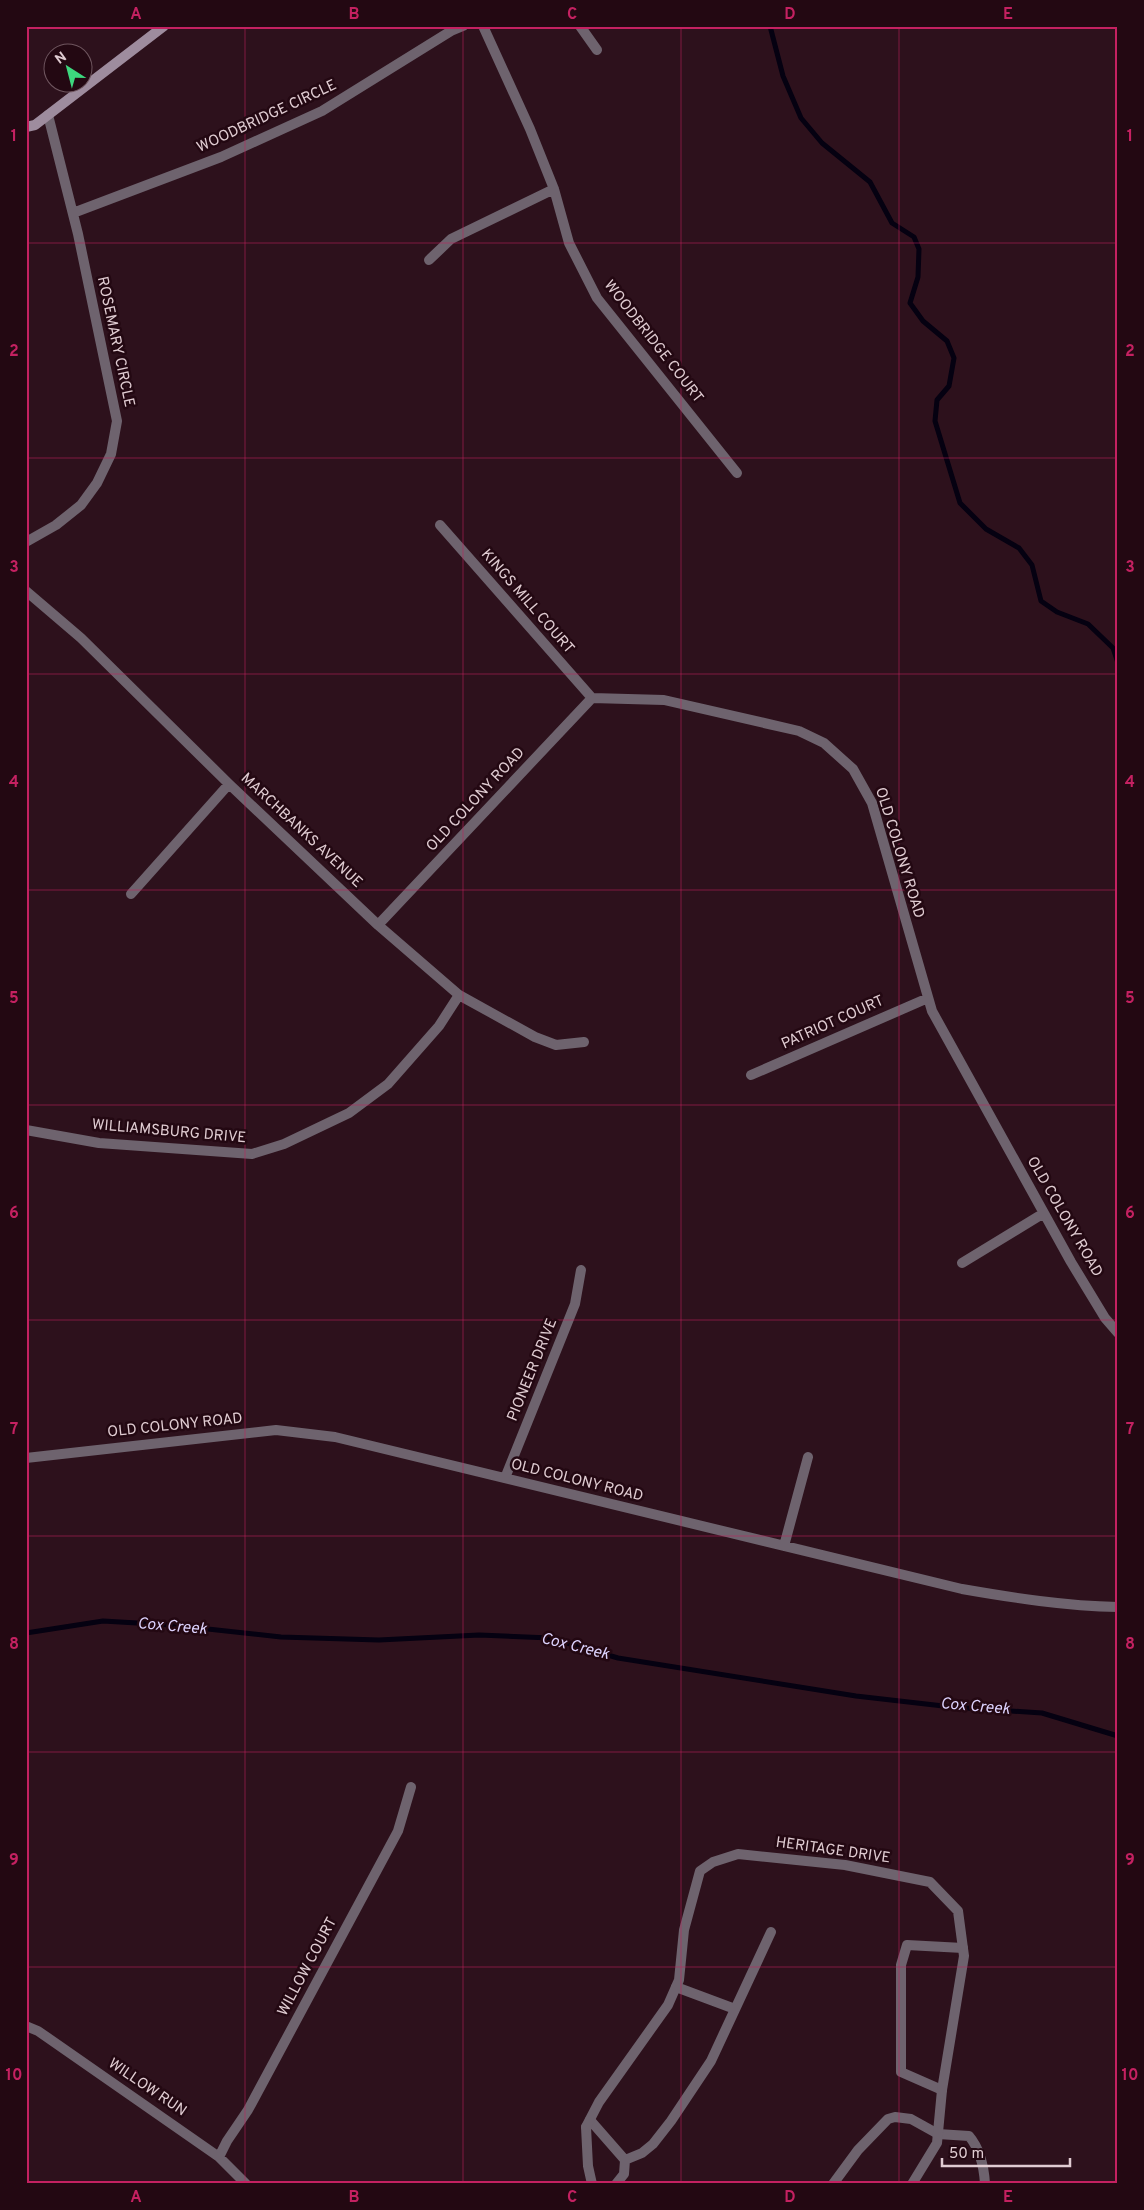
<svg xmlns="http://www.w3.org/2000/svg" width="1144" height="2210" font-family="Overpass,sans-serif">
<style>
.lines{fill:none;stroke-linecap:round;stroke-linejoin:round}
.stream{stroke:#050111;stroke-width:5}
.lane{stroke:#6e636e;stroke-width:10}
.street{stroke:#6e636e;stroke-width:10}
.secondary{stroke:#9e8c9e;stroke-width:10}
.grid{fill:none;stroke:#c42161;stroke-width:1;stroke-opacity:0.55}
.labels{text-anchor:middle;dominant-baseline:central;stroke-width:5;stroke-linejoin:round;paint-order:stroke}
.street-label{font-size:15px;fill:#e0ccd2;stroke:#230812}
.water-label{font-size:16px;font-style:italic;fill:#dcd2fd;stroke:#230812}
.neatline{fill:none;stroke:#c42161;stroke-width:2}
.grid-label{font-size:16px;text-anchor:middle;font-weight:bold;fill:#c42161}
</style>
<rect width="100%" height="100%" fill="#2d111c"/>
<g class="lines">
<path class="stream" d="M770,26L783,76L801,118L822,143L870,182L892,223L914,237L919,249L918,277L910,303L923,321L947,341L954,358L949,386L937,400L935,421L960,503L986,529L1019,548L1032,565L1041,601L1057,612L1088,624L1113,648L1118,663
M26,1633L103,1621L171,1625L281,1637L379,1640L479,1635L550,1638L618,1658L856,1696L952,1707L1042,1713L1118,1736"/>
<path class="lane" d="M676,1987L735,2009
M942,2090L901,2072V1965L907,1945L963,1948
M590,2120L625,2160L624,2174L616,2184
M586,2127L588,2166L592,2184
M625,2160L642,2153L653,2144L671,2121L711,2061L771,1932
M833,2184L858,2150L888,2119L895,2117L911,2119L938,2134L969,2136C980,2149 984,2167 985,2184"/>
<path class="street" d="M483,26L530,129L554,189L569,243L597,298L737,473
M580,26L597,50
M73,213L221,157L322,111L451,31L463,26
M429,260L451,239L554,189
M440,525L592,698
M26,542L56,525L81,505L97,483L111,454L117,421L78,234L48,115
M26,591L81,638L229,784L378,925L459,995L535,1037L556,1045L584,1042
M131,894L229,784
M378,925L592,698L664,700L799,731L824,743L853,769L872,803L932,1011L1071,1262L1105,1318L1118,1333
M751,1075L928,998
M26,1130L99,1143L252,1154L284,1144L349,1113L388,1084L439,1026L459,995
M962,1263L1044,1213
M26,1458L276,1430L335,1437L962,1589C1014,1598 1065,1606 1118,1607
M505,1478L575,1304L581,1270
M784,1546L808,1457
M26,2026L38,2031L219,2157L246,2184
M586,2127L599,2102L668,2005L679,1980L684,1930L700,1871L713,1862L738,1854L845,1865L930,1882L958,1911L964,1956L942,2090L937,2143L912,2184
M219,2157L227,2141L248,2110L398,1831L411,1787"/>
<path class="secondary" d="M26,127L35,125L164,26"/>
</g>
<path class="grid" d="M245,26V2184M463,26V2184M681,26V2184M899,26V2184M26,243H1118M26,458H1118M26,674H1118M26,890H1118M26,1105H1118M26,1320H1118M26,1536H1118M26,1752H1118M26,1967H1118"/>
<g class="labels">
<g class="street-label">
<text transform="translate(267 117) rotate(-25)">WOODBRIDGE CIRCLE</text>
<text transform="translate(115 342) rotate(78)">ROSEMARY CIRCLE</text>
<text transform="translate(653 342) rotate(52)">WOODBRIDGE COURT</text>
<text transform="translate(527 602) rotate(49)">KINGS MILL COURT</text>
<text transform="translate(476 800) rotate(-47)">OLD COLONY ROAD</text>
<text transform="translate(301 831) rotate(43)">MARCHBANKS AVENUE</text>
<text transform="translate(899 853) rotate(73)">OLD COLONY ROAD</text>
<text transform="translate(833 1023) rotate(-24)">PATRIOT COURT</text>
<text transform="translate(169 1132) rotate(5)">WILLIAMSBURG DRIVE</text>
<text transform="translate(1064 1217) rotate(60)">OLD COLONY ROAD</text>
<text transform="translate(533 1370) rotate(-68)">PIONEER DRIVE</text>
<text transform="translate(175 1426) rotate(-6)">OLD COLONY ROAD</text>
<text transform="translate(577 1481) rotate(14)">OLD COLONY ROAD</text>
<text transform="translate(833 1851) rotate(8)">HERITAGE DRIVE</text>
<text transform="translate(308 1967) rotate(-62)">WILLOW COURT</text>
<text transform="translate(147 2088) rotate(34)">WILLOW RUN</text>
</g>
<g class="water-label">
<text transform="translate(172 1627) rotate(5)">Cox Creek</text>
<text transform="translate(575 1647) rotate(14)">Cox Creek</text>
<text transform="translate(975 1707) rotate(5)">Cox Creek</text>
</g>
</g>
<rect width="1144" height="2210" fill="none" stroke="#230812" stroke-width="55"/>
<g transform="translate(68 68) rotate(324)"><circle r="24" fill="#230812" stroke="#6f565f"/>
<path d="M0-4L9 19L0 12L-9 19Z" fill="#3dd77e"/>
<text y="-8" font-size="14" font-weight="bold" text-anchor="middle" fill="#e0ccd2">N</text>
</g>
<path d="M942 2158v8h128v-8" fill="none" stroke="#e0ccd2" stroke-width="2.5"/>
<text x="949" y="2158" font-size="15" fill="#e0ccd2" stroke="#230812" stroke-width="4" paint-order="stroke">50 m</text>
<rect x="28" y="28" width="1088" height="2154" class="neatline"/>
<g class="grid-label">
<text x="136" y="19">A</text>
<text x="354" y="19">B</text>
<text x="572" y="19">C</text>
<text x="790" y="19">D</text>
<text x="1008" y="19">E</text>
<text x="14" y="141">1</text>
<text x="1130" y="141">1</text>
<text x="14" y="356">2</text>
<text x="1130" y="356">2</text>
<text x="14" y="572">3</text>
<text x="1130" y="572">3</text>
<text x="14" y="787">4</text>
<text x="1130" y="787">4</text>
<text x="14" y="1003">5</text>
<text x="1130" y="1003">5</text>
<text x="14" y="1218">6</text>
<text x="1130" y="1218">6</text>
<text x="14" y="1434">7</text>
<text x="1130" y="1434">7</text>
<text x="14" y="1649">8</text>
<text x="1130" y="1649">8</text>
<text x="14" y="1865">9</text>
<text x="1130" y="1865">9</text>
<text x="14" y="2080">10</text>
<text x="1130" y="2080">10</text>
<text x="136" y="2202">A</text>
<text x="354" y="2202">B</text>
<text x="572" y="2202">C</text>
<text x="790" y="2202">D</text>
<text x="1008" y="2202">E</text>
</g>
</svg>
